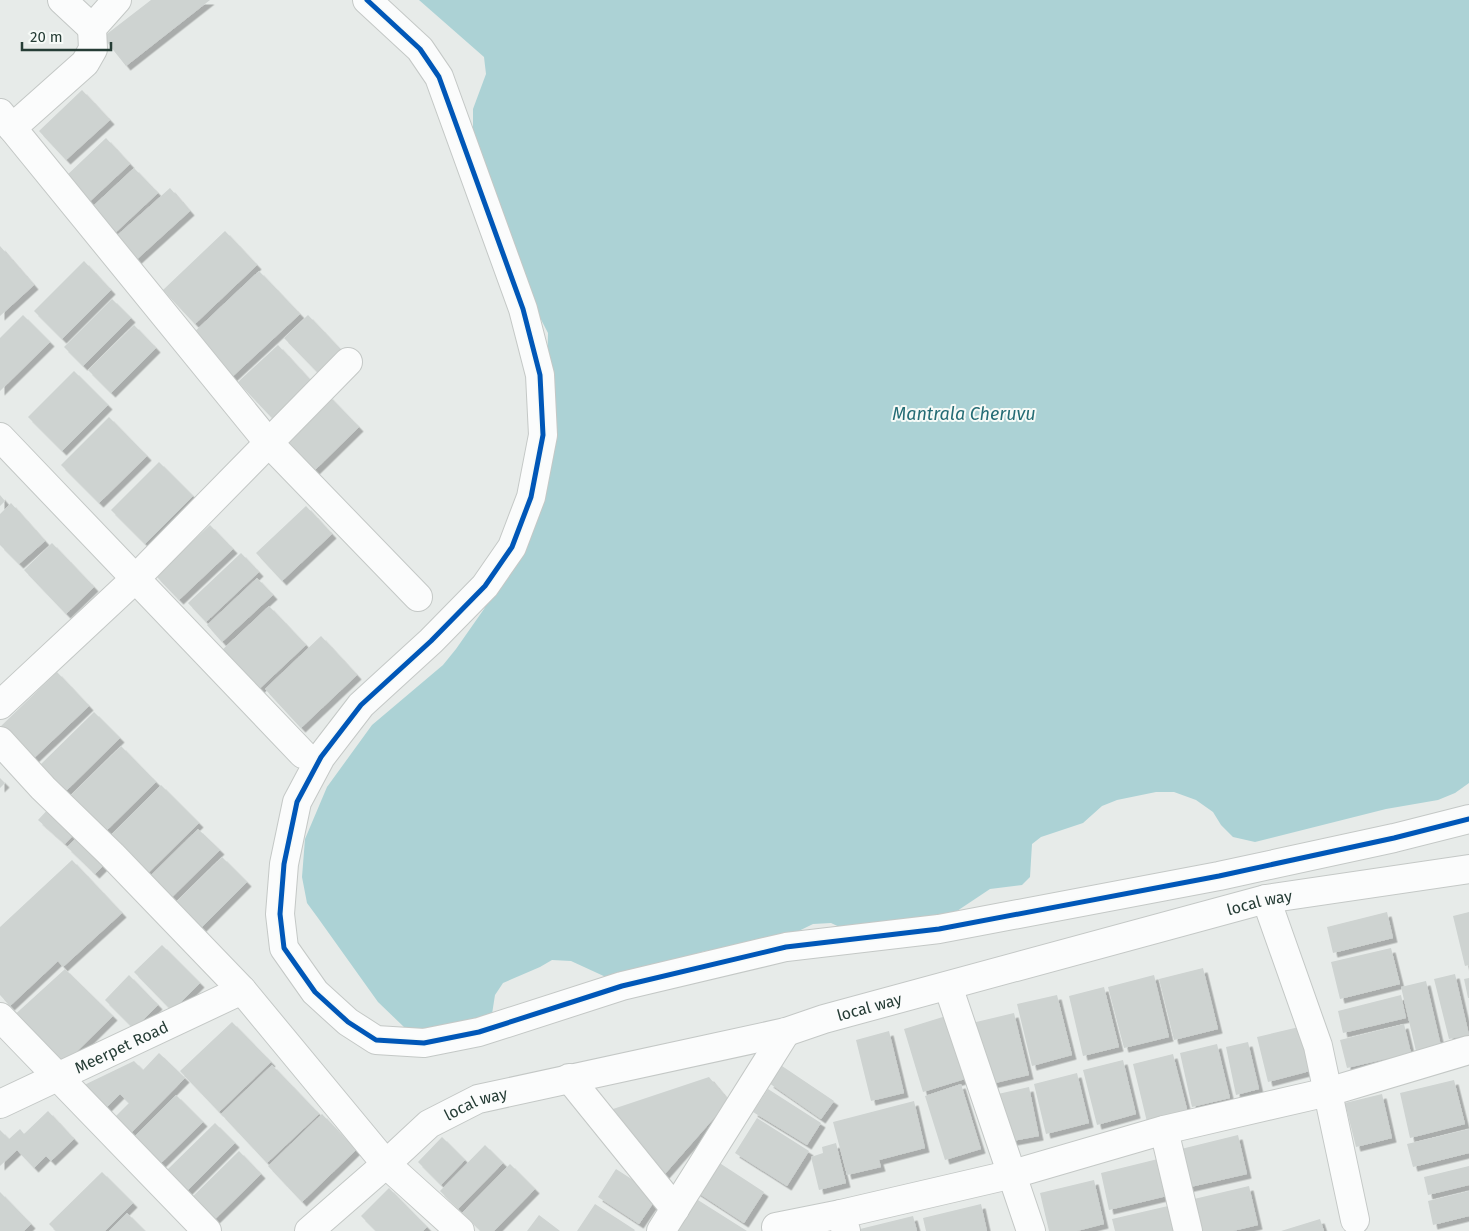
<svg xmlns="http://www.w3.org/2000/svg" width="1469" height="1231" font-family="'Fira Sans',sans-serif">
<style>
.water{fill:#acd2d5}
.building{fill:#ced3d1;filter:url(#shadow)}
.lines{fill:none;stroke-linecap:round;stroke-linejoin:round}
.minor-casing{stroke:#c4c8c6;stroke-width:30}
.minor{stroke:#fbfcfc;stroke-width:28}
.cycleway-casing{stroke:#f6faf7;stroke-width:8}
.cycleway{stroke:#0057b8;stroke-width:5}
.labels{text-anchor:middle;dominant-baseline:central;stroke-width:4;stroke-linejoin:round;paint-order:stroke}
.street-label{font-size:16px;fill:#263d36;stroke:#f6faf7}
.water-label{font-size:18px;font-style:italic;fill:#256c75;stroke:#f6faf7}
</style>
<defs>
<filter id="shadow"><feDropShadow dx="4.5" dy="4.5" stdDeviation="0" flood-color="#0004"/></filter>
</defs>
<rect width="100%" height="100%" fill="#e7ebe9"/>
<path class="water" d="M419,0H1469V783L1455,793L1438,800L1386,809L1255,842L1233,837L1221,825L1213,812L1196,800L1174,792H1156L1117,800L1102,806L1083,823L1041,837L1032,844L1030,877L1022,885L990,889L942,921L846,930L831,923L813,924L768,946L705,951L623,976L608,978L571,961L552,960L540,967L503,983L495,995L492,1014L431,1036L404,1027L378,1002L318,918L307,903L302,877L305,839L327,787L372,725L443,665L456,649L484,609L497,581L547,378L548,333L533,304L508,245L500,203L473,138V109L486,74L484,57Z"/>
<path class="building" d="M151,0H210L126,66L103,37Z
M82,90L110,120L66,160L39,131Z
M106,138L130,164L86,205L63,179Z
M134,168L158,193L114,234L90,209Z
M170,188L190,211L134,262L113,239Z
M225,231L257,265L195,324L163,290Z
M0,246L34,285L0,316Z
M84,261L111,290L62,339L34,311Z
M259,271L300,314L231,378L191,335Z
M112,299L131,318L83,366L64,347Z
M23,315L50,342L0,391V338Z
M308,315L344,353L321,376L284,338Z
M134,325L156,348L111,393L88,370Z
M278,345L313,383L273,419L238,382Z
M74,371L108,405L62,451L28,417Z
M328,395L359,427L314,471L283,439Z
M109,417L147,456L99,503L61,465Z
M159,462L193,496L145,544L111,510Z
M0,495L5,501L0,506Z
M11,503L45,541L19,564L0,545V514Z
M306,506L332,534L282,581L256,553Z
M210,525L233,549L179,600L156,576Z
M52,543L94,587L66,614L24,570Z
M241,553L259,572L206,622L188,603Z
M257,578L273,595L222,642L207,625Z
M269,606L306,645L256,692L220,652Z
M321,636L357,675L301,728L265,689Z
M57,672L89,706L32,760L0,727Z
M94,712L120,738L64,793L38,767Z
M121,746L156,782L101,836L66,800Z
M0,778L5,783L0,788Z
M161,785L199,823L141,880L104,842Z
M52,805L79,829L65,844L38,820Z
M198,829L220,850L164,905L142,884Z
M81,833L109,860L95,874L67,847Z
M222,857L247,882L198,931L173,905Z
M72,860L122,913L63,967L58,961L10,1006L0,995V927Z
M1387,912L1393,938L1333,953L1327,927Z
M1469,912V965L1465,966L1453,916Z
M162,945L200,983L172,1011L134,972Z
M1391,948L1400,984L1340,999L1331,962Z
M1203,968L1218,1029L1174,1040L1159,979Z
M65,969L113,1016L59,1069L10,1019Z
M1455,974L1469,1035L1449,1039L1434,979Z
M129,975L158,1005L134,1029L105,1000Z
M1154,975L1169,1037L1124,1048L1108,987Z
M1469,978V998H1468L1464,979Z
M1426,981L1441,1046L1416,1051L1401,987Z
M1104,987L1119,1047L1083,1056L1069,996Z
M1057,995L1072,1055L1032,1066L1017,1004Z
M1401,995L1406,1018L1343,1033L1338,1011Z
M1014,1013L1029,1075L987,1085L972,1023Z
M946,1016L965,1079L923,1092L904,1029Z
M232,1022L271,1062L219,1112L180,1071Z
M1404,1024L1411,1053L1347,1068L1340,1040Z
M1299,1027L1310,1071L1268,1082L1257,1037Z
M889,1031L904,1093L871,1101L856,1040Z
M1248,1042L1259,1089L1236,1095L1226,1047Z
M1217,1044L1230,1098L1192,1107L1180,1053Z
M159,1053L185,1078L129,1135L113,1119L129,1103L120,1094L104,1110L80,1087L134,1061L143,1070Z
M1173,1054L1188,1113L1147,1122L1133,1064Z
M1123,1060L1136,1114L1097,1125L1083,1070Z
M272,1065L319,1114L267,1163L221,1114Z
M782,1066L834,1101L821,1119L769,1083Z
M1077,1073L1089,1123L1046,1134L1034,1084Z
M709,1077L729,1101L664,1175L604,1112Z
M1454,1080L1465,1124L1410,1138L1400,1093Z
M961,1084L981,1149L945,1160L925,1096Z
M1029,1087L1039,1136L1008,1142L998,1094Z
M768,1089L821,1123L807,1145L753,1112Z
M1382,1094L1392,1138L1356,1147L1345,1103Z
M176,1095L203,1122L158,1166L132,1139Z
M914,1101L925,1148L879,1160L881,1167L847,1175L833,1122Z
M48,1111L74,1139L51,1161L46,1156L34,1168L17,1150L0,1166V1130L9,1139L20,1129L24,1134Z
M322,1114L356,1150L302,1202L268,1166Z
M757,1118L809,1151L787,1186L735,1153Z
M215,1123L235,1143L187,1191L167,1170Z
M1469,1129V1153L1413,1167L1407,1144Z
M1238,1135L1247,1174L1186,1188L1177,1150Z
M442,1137L465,1160L441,1185L418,1162Z
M836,1143L846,1183L819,1190L811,1157L823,1153L822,1147Z
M485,1145L503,1163L458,1209L440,1191Z
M239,1151L261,1174L208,1226L186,1203Z
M1162,1158L1171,1195L1109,1210L1101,1173Z
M715,1160L764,1192L744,1223L695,1191Z
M510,1164L535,1189L494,1231H481L462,1213Z
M1469,1166V1185L1428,1195L1424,1177Z
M616,1169L658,1196L639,1224L598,1197Z
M102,1172L133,1203L105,1231H56L49,1224Z
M1094,1180L1104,1224L1077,1231H1049L1040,1193Z
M1249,1186L1258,1225L1233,1231H1202L1194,1199Z
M389,1188L427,1227L423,1231H376L361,1216Z
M1469,1191V1216L1433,1225L1428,1201Z
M0,1192L31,1224L24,1231H0Z
M690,1195L747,1231H675Z
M595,1204L635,1230L634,1231H577Z
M981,1204L987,1231H926L923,1218Z
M1168,1206L1174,1231H1115L1112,1219Z
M127,1213L145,1231H109Z
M539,1215L560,1231H527Z
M913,1216L917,1231H856V1230Z
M1320,1219L1324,1231H1281Z"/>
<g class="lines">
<defs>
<g id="minor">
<path d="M62,0L92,28"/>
<path d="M367,0L420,49L439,77L523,309L540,375L543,435L531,497L512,547L485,586L431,641L361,705L321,757L297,802L284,864L280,914L284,948L315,992L348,1022L376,1040L424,1043L479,1032L622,986L786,947L939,929L1219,876L1394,838L1469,819"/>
<path d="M0,113L268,442L418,597"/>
<path d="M12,128L85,63L93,49L92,28L117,0"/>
<path d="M0,437L303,754"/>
<path d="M0,705L135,579L348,362"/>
<path d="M0,741L43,788L112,855L242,990L386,1164L460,1231"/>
<path d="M1266,899L1318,1046L1355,1220"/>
<path d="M948,986L1031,1231"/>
<path d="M0,1017L207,1231"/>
<path d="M569,1078L675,1209"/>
<path id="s1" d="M0,1104L242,990"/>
<path d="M1164,1130L1188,1231"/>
<path d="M776,1227L841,1214"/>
<path id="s2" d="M309,1231L386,1164L429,1124L478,1099L786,1032L824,1019L1266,899L1469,869"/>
<path d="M661,1231L786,1032"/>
<path d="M846,1231L841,1214L1013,1174L1164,1130L1328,1092L1469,1050"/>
</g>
</defs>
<use href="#minor" class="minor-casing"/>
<use href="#minor" class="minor"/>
<defs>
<path id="cycleway" d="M367,0L420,49L439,77L523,309L540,375L543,435L531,497L512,547L485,586L431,641L361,705L321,757L297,802L284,864L280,914L284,948L315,992L348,1022L376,1040L424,1043L479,1032L622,986L786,947L939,929L1219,876L1394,838L1469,819"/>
</defs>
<use href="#cycleway" class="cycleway-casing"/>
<use href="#cycleway" class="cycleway"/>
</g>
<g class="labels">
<g class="street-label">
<text stroke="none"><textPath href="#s2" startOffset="1022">local way</textPath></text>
<text stroke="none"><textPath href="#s2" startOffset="618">local way</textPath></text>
<text stroke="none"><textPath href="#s1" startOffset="134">Meerpet Road</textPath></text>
<text stroke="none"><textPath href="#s2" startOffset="212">local way</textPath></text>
</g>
<g class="water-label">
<text x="964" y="414">Mantrala Cheruvu</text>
</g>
</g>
<path d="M22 42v8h89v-8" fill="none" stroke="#263d36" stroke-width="2.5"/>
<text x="30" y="42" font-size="15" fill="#263d36" stroke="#f6faf7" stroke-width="4" paint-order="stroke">20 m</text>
</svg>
